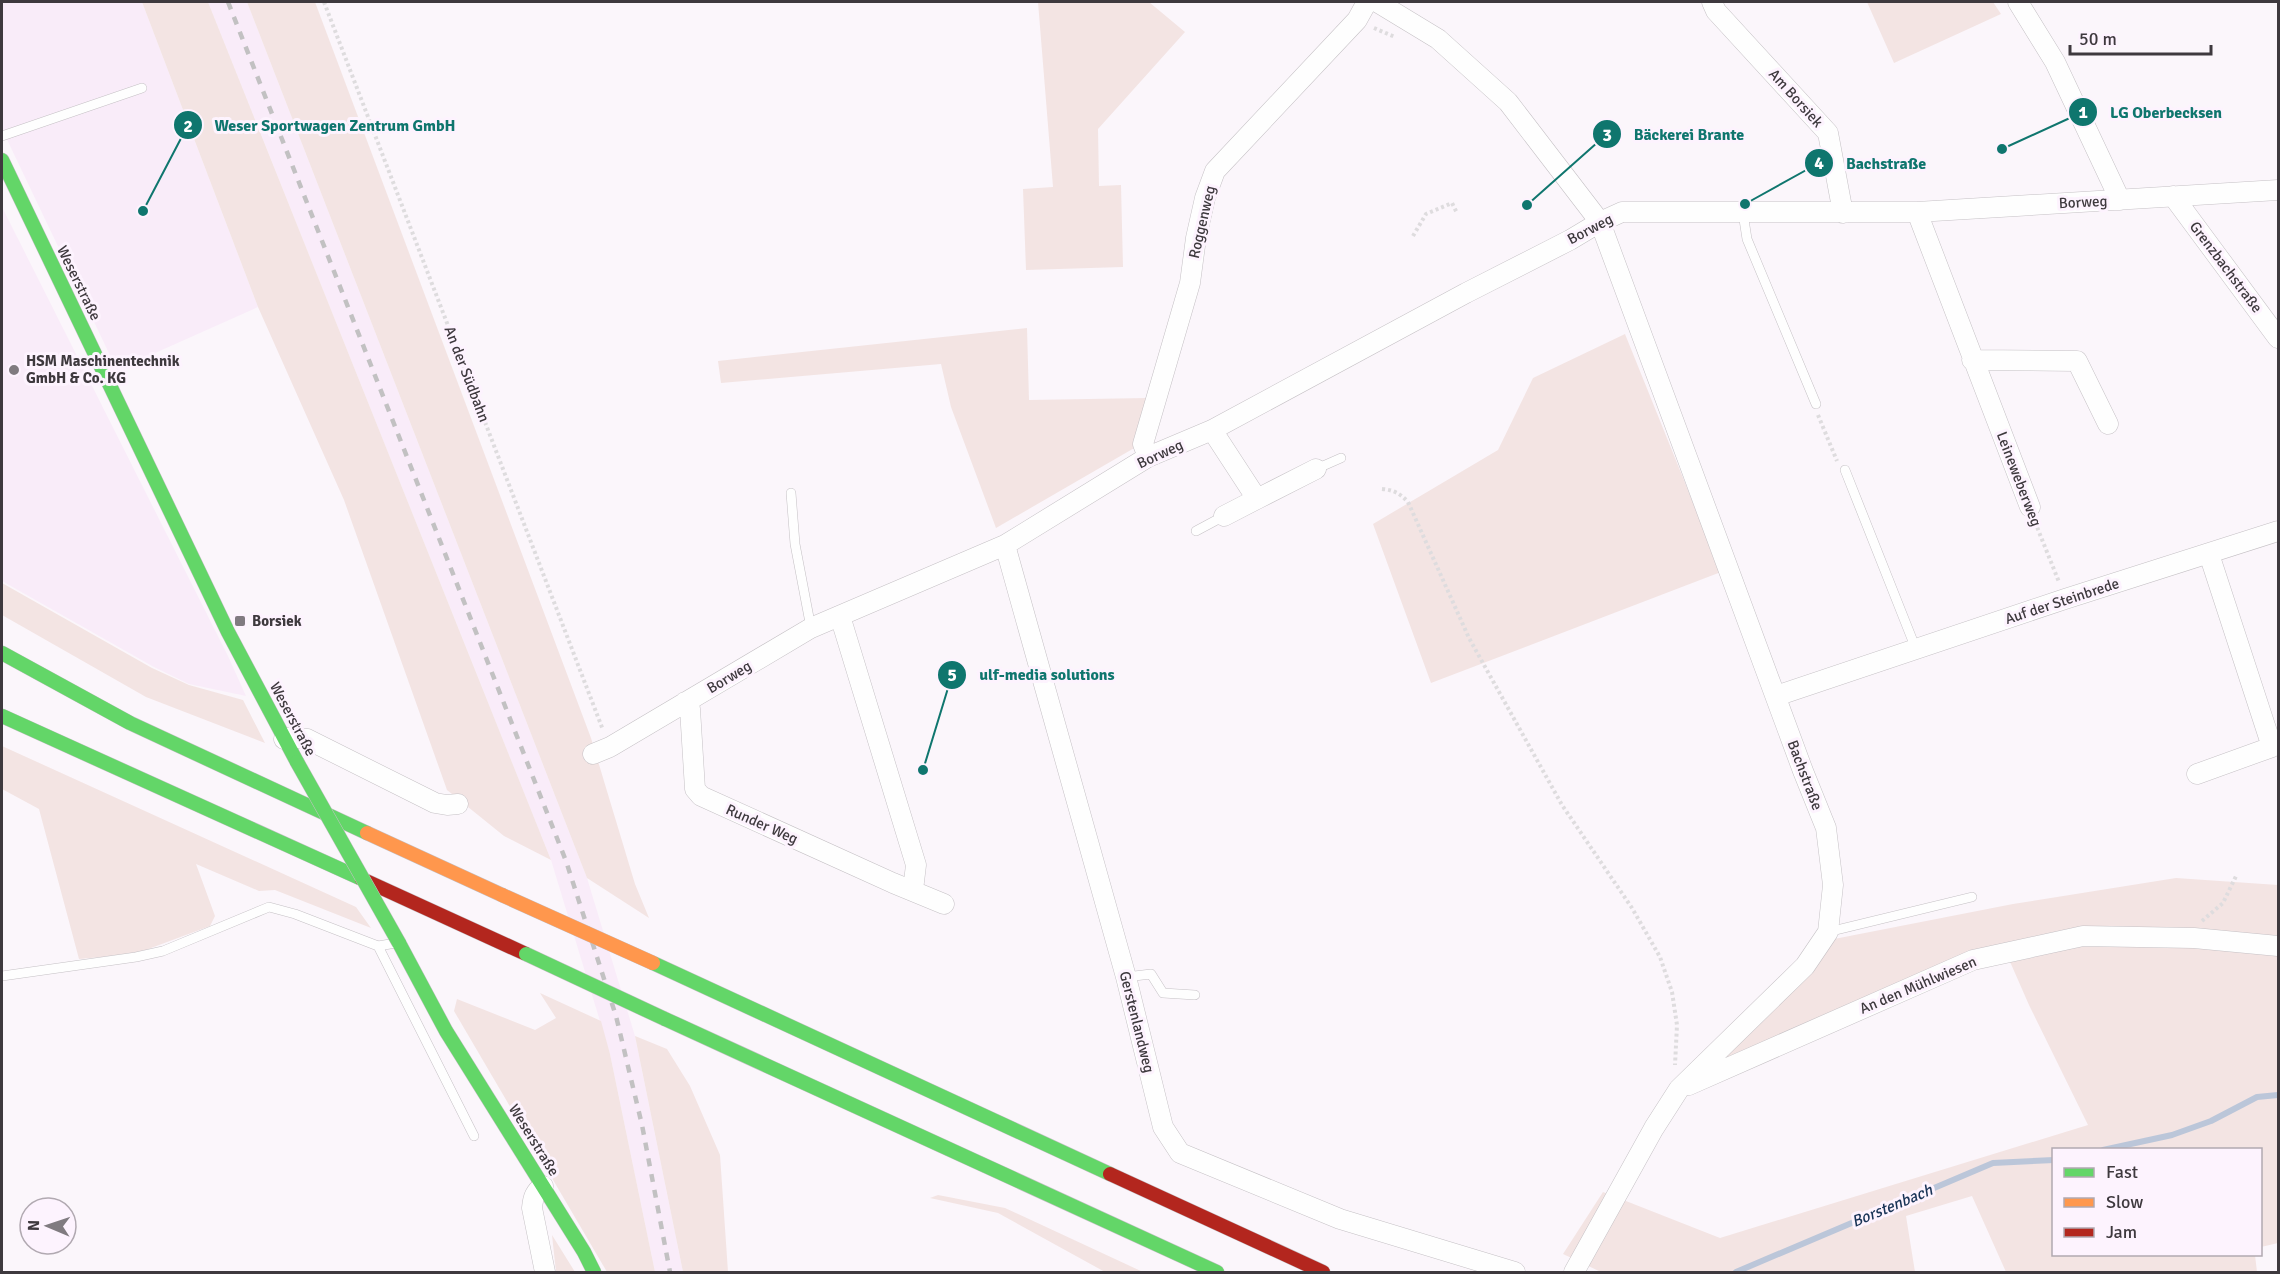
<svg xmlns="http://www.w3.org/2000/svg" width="2280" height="1274" font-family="Signika,sans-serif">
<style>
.built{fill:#f9ecf9}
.green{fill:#f3e4e3}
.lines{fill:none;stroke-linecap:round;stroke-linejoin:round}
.stream{stroke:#bbc6d9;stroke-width:6}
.lane-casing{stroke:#c5c1c5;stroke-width:10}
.street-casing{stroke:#c5c1c5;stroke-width:21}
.fast-casing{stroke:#c5c1c5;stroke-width:15}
.slow-casing{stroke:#c5c1c5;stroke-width:15}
.jam-casing{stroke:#c5c1c5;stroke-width:15}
.path{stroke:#dedcde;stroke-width:4;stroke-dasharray:3 3;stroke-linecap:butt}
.lane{stroke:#fefefe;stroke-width:9}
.street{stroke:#fefefe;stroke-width:20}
.fast{stroke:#63d668;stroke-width:14}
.slow{stroke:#ff974d;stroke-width:14}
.jam{stroke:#b3261e;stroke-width:14}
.rail{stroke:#c2c1c2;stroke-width:4.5;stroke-dasharray:8 8;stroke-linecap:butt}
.fast-bridge-casing{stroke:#c5c1c5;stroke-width:15;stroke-linecap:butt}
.slow-bridge-casing{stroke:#c5c1c5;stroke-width:15;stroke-linecap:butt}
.fast-bridge{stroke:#63d668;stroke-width:14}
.slow-bridge{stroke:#ff974d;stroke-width:14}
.poi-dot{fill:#807b80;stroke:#fdf3fe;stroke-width:2}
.labels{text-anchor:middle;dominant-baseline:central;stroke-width:6;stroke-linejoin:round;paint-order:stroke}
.street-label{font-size:15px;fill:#3e393e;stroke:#fdf3fe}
.poi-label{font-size:15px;font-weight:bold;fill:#3e393e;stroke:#fdf3fe;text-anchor:start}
.water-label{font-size:16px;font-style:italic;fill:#183356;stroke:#fdf3fe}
.leader{fill:none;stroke:#0f766e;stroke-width:2}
.callout-dot{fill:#0f766e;stroke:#fdf3fe;stroke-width:2}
.mark-label{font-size:18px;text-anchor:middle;font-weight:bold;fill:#fff}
.callout-label{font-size:16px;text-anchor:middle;font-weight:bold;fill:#0f766e;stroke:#fdf3fe;stroke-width:6;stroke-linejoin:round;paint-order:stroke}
</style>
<rect width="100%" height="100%" fill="#fbf6fb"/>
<path class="built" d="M2,2H142L258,307L117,370L2,129Z
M208,2H247L587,878L635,1036L683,1272H655L610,1054L551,860Z
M2,207L228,656L246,696L189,684L154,667L2,581Z"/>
<path class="green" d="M142,2H208L551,860L504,836L447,790L344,500L258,307Z
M247,2H315L591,738L635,884L649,918L587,878Z
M1038,2H1149L1185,32L1098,129L1099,186L1121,185L1123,267L1026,270L1023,189L1053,187Z
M1867,2H1993L2001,14L1894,63Z
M1027,328L1029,400L1147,398L1136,447L996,528L951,407L941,364L721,383L718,361Z
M1625,334L1721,572L1431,683L1373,524L1498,450L1533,378Z
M2,583L152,668L189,685L243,700L265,743L146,697L2,615Z
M2,746L356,907L371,928L275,890L259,891L196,864L215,916L210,926L135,954L79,959L39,809L2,789Z
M2176,878L2278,885V1243L2261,1247L2260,1150H2054V1254L2255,1255L2257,1272H2006L1972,1196L1906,1216L1915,1272H1601L1563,1254L1603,1192L1720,1238L2088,1125L2029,1005L2004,948L1692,1078L1829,940L2013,904Z
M540,993L601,1021L610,1054L655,1272H607L454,1011L457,999L535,1030L556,1018Z
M635,1036L667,1049L690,1086L720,1155L728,1272H683Z
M938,1195L1005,1208L1143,1272H1105L998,1213L930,1198Z
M552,1235L575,1272H556Z"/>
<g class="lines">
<path class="stream" d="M2103,1150L2172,1135L2211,1121L2257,1097L2278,1095
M1736,1272L1993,1163L2054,1160"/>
<defs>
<path id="lane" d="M2,136L142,88
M1743,213L1747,239L1816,404
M1316,469L1341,458
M1845,470L1916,649
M791,493L795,544L811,628
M1196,531L1224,516
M1828,932L1972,897
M378,946L474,1136
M2,976L136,957L163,951L269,907L295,914L378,946L396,943
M1126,977L1151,974L1163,993L1195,995"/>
<path id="street" d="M1377,2L1438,39L1508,102L1600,222L1803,771L1826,828L1833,885L1828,932L1805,966L1679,1089L1654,1128L1574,1272
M1712,2L1716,11L1828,133L1843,213
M2018,2L2055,62L2120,200
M2173,196L2278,338
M1917,212L2030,507
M1972,360L2077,361L2108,424
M1212,430L1257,499L1224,516
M1148,457L1143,444L1190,283L1196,238L1205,198L1215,171L1357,20L1367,2
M1257,499L1316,469
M1005,545L1126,977L1163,1127L1180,1153L1340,1219L1515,1272
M840,616L916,865L913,890
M1776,696L2065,599L2278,531
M685,702L690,709L695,789L701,796L893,883L944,904
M284,739L291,737L307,739L435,803L447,805L458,804
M593,754L610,747L811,628L1005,545L1148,457L1212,430L1466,293L1570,240L1600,222L1622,212H1917L2278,190
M2197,774L2272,747L2209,554
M1689,1085L1973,960L2083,936L2194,938L2278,946
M543,1186C535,1192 533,1197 532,1208L545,1272"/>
<path id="fast" d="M2,160L228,632L297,762
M2,653L130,723L367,833
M2,716L362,879
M399,943L446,1031L584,1252L594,1272
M653,963L1110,1174
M665,1019L1217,1272"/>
<path id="slow" d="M367,833L502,895"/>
<path id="jam" d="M362,879L526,954
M1110,1174L1323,1272"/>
</defs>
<use href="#lane" class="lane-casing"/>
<use href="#street" class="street-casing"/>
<use href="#fast" class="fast-casing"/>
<use href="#slow" class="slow-casing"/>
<use href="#jam" class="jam-casing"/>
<path class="path" d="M324,2L603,730
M1374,28L1395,37
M1413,236L1426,214L1452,203L1457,213
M1818,415L1837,461
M1382,489C1393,490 1400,493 1408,502L1469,638L1562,805L1632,908L1660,957L1672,992L1677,1025L1675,1065
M2035,522L2059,582
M2202,921L2223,903L2237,874"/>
<use href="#lane" class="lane"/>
<use href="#street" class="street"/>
<use href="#fast" class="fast"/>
<use href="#slow" class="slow"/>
<use href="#jam" class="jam"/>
<path class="rail" d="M228,2L566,861L616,1016L642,1125L670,1272"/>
<defs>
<path id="fast-bridge" d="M297,762L399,943
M526,954L665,1019"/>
<path id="slow-bridge" d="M502,895L653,963"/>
</defs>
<use href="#fast-bridge" class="fast-bridge-casing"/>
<use href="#slow-bridge" class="slow-bridge-casing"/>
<use href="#fast-bridge" class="fast-bridge"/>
<use href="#slow-bridge" class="slow-bridge"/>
</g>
<g class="poi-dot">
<circle cx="14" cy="370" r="6"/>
<rect x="234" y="615" width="12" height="12" rx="3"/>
</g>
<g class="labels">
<g class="street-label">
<text transform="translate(1796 98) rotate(48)">Am Borsiek</text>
<text transform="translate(2083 202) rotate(-3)">Borweg</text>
<text transform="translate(1202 222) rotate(-77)">Roggenweg</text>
<text transform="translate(1590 229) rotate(-28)">Borweg</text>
<text transform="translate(2226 267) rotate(53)">Grenzbachstraße</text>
<text transform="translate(79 283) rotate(64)">Weserstraße</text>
<text transform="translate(467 374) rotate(69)">An der Südbahn</text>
<text transform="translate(1160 454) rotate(-25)">Borweg</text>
<text transform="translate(2019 479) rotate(69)">Leineweberweg</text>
<text transform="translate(2062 601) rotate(-18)">Auf der Steinbrede</text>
<text transform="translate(729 677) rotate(-31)">Borweg</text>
<text transform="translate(293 719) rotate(62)">Weserstraße</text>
<text transform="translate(1805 775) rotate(69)">Bachstraße</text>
<text transform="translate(762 824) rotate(24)">Runder Weg</text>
<text transform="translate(1918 985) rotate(-23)">An den Mühlwiesen</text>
<text transform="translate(1137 1022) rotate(76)">Gerstenlandweg</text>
<text transform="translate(534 1140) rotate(58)">Weserstraße</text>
</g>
<g class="poi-label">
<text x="26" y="361">HSM Maschinentechnik<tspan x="26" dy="17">GmbH &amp; Co. KG</tspan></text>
<text x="252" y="621">Borsiek</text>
</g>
<g class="water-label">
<text transform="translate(1892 1206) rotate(-23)">Borstenbach</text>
</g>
</g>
<path class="leader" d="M2002 149L2083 112M143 211L188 125M1527 205L1607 134M1745 204L1819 163M923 770L952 675"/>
<g class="callout-dot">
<circle cx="2002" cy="149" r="6"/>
<circle cx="143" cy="211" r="6"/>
<circle cx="1527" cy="205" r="6"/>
<circle cx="1745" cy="204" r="6"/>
<circle cx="923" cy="770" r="6"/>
<circle cx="2083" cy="112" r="15"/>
<circle cx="188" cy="125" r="15"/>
<circle cx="1607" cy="134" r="15"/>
<circle cx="1819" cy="163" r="15"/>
<circle cx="952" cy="675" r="15"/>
</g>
<g class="mark-label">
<text x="2083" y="118">1</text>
<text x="188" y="132">2</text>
<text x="1607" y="141">3</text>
<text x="1819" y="169">4</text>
<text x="952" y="681">5</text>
</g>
<g class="callout-label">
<text x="2166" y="118">LG Oberbecksen</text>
<text x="335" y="131">Weser Sportwagen Zentrum GmbH</text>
<text x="1689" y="140">Bäckerei Brante</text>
<text x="1886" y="169">Bachstraße</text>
<text x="1047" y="680">ulf-media solutions</text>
</g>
<rect width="2280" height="1274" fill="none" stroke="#3e393e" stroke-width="6"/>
<rect x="2052" y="1148" width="210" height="108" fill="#fdf3fe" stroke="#b1a9b1" stroke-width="1.5"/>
<rect x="2064" y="1168" width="30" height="9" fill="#63d668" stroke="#b1a9b1" stroke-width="1.5"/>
<text x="2106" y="1178" font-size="18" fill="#3e393e">Fast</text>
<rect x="2064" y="1198" width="30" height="9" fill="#ff974d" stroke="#b1a9b1" stroke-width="1.5"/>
<text x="2106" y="1208" font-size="18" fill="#3e393e">Slow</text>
<rect x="2064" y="1228" width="30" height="9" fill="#b3261e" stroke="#b1a9b1" stroke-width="1.5"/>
<text x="2106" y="1238" font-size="18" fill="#3e393e">Jam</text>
<g transform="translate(48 1226) rotate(272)"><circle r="28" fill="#fdf3fe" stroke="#b1a9b1" stroke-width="1.5"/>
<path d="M0-4.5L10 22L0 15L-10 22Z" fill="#807b80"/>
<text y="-9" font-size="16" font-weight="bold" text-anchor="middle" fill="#3e393e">N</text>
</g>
<path d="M2070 45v9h141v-9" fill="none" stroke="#3e393e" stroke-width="3"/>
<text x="2079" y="45" font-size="18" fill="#3e393e" stroke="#fdf3fe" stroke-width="4.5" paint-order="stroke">50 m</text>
</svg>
